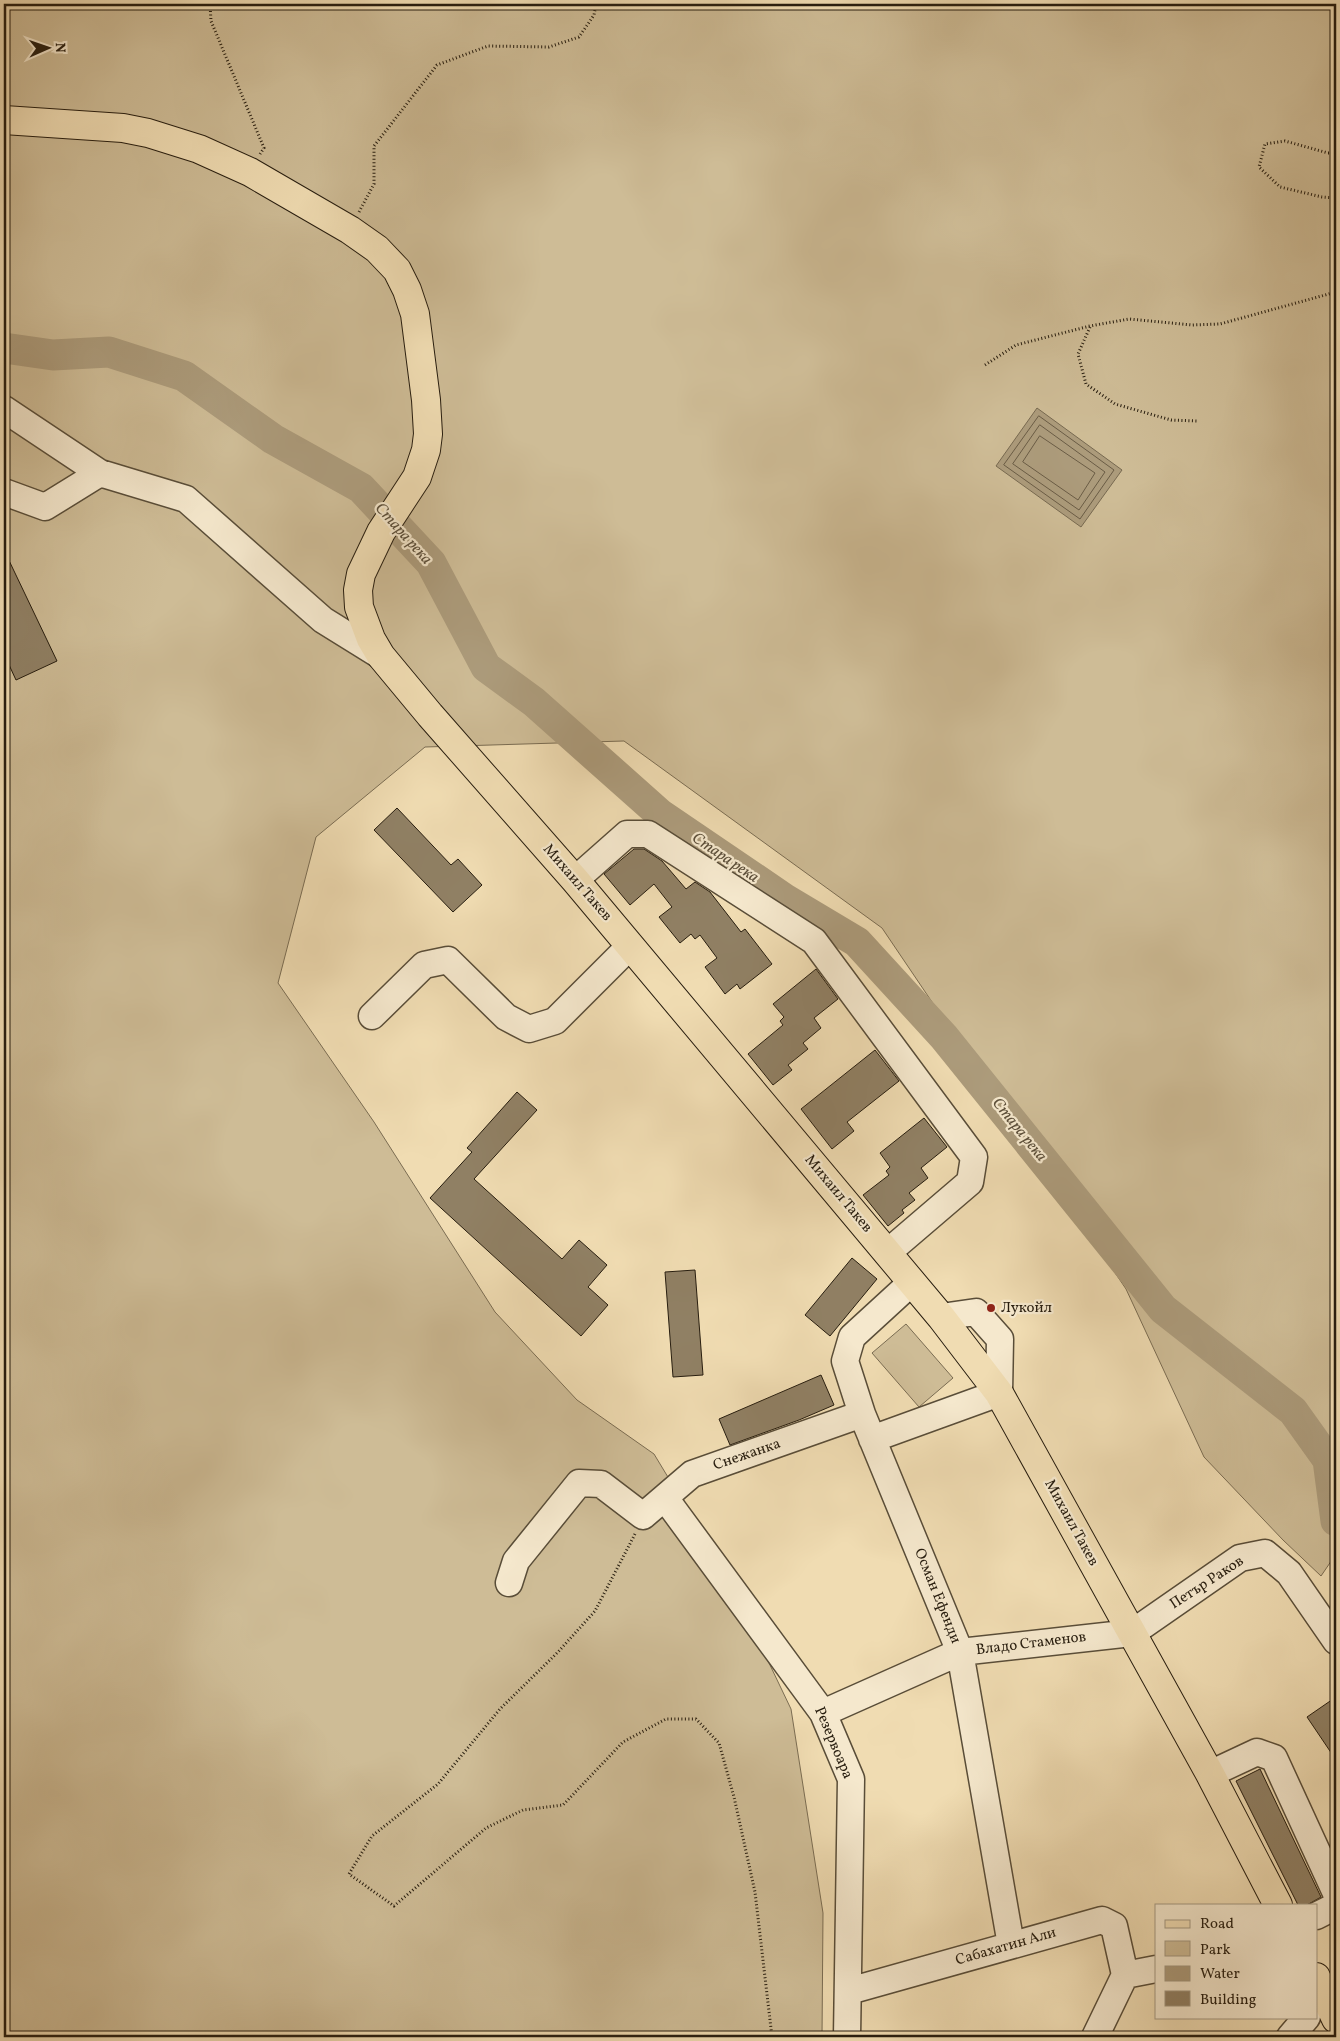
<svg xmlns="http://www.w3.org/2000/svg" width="1340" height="2041" font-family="Vollkorn,serif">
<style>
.green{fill:#cebc96;stroke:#7a6c52}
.water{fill:#ac9b7b;stroke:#776950}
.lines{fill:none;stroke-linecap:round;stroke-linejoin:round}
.shore{stroke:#6a5c45;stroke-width:1}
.river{stroke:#ac9b7b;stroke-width:31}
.building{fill:#908064;stroke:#271d0f}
.minor-casing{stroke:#594d38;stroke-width:29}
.major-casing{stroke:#271d0f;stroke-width:30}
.path{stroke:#271d0f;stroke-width:3;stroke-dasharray:1 2.5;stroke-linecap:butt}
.minor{stroke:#f5e8cd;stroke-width:26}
.major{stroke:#f0dcb2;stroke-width:28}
.poi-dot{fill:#8f2418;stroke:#f5e8cd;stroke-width:2}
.labels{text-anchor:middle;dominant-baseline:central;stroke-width:4.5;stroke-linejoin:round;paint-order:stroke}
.street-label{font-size:15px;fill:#271d0f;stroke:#f5e8cd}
.poi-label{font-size:15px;fill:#271d0f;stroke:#f5e8cd;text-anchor:start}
.water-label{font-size:16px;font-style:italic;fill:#5c4f3a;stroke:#f5e8cd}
</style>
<rect width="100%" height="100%" fill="#f0dcb2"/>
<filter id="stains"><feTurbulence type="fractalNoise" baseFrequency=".004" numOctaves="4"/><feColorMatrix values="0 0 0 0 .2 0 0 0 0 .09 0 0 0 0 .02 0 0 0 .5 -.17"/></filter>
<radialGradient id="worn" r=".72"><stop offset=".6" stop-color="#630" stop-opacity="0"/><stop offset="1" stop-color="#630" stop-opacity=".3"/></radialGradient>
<path class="green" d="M4,4H1336V1554L1321,1576L1283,1540L1204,1457L1126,1289L882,928L624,741L425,747L316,837L278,983L374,1122L495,1312L577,1400L654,1454L726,1573L791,1709L823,1913L822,2037H4Z
M906,1324L953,1378L919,1407L872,1353Z"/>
<path class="water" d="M1037,408L1122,470L1081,527L996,466Z"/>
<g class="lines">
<path class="shore" d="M1039,416L1114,470L1080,519L1004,465Z
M1040,425L1105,472L1079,510L1013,464Z
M1040,436L1095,473L1078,500L1023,462Z"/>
<path class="river" d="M4,348L53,355L109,352L184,376L273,439L361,488L431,563L486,667L534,702L660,814L785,899L857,942L944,1037L1163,1309L1293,1411L1328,1460L1336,1521"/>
</g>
<path class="building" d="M4,550L57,661L16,680L4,654Z
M397,808L451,865L458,859L482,885L453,912L374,830Z
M634,849H644L662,861L686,889L695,882L710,892L741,932L745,929L772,964L740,989L737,984L725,994L705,967L717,958L700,935L695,939L691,934L680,943L659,917L672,907L654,884L630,905L604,874Z
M816,969L838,999L814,1018L821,1028L803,1043L808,1049L788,1065L792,1070L773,1085L748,1054L783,1025L780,1021L784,1017L773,1004Z
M875,1050L899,1081L847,1122L854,1131L832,1149L801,1109Z
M517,1092L537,1110L474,1179L562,1259L579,1240L607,1265L588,1287L608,1305L581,1336L430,1198L472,1152L467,1148Z
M924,1118L947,1147L921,1168L928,1178L909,1193L915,1200L902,1210L904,1213L888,1226L863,1195L889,1175L886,1171L890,1167L880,1153Z
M852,1258L877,1279L830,1336L805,1315Z
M695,1270L703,1375L673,1377L665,1272Z
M821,1375L834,1405L799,1420L730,1445L719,1419Z
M1336,1697V1760L1307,1717Z
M1260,1769L1321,1897L1307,1905H1298L1236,1781Z"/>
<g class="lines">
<defs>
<path id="minor" d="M4,409L100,473L186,499L323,620L381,656
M4,492L45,507L100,473
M575,880L627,834H648L814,941L974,1157L970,1182L887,1253
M372,1016L424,965L448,960L506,1017L529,1029L555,1021L630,946
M912,1282L852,1337L845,1361L862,1414L960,1652L1011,1945
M872,1439L999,1393L1000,1339L976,1312L941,1317
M665,1498L823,1713L851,1779L847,2037
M509,1583L516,1561L579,1483L601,1484L643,1516L692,1474L862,1414
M823,1713L960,1652L1132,1633L1240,1558L1265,1553L1289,1573L1336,1641
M1210,1774L1257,1752L1274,1758L1336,1893
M1316,1916L1336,1906
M849,1991L1102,1920L1114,1926L1125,1975
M1095,2037L1125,1975L1156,1969
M1290,2037L1307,2017"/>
<path id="major" d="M4,120L123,128L148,133L199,149L250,172L350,230L377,249L397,270L407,290L415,314L426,400L428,434L426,450L417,477L381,532L361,574L358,590L359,607L371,639L381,656L430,715L575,880L941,1317L999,1393L1210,1774L1278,1905
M1316,1977L1336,2019"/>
</defs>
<use href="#minor" class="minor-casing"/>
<use href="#major" class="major-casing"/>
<path class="path" d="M210,4L211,21L264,148L260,154
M1336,153H1328L1285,141L1265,144L1259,167L1280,187L1322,197L1336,198
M359,212L374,184V146L437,65L488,46L549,47L579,37L594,15L596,4
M1090,327L1078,354L1086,384L1115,404L1171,420L1198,421
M985,365L1016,345L1090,326L1129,319L1192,325L1220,324L1336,292
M635,1534L595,1611L558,1652L500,1709L438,1784L372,1836L349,1874L394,1906L486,1828L523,1810L563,1805L623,1742L666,1719H696L719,1743L734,1797L755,1892L772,2037"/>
<use href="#minor" class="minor"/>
<use href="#major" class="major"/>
</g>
<circle class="poi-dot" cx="991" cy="1308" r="5"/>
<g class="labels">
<g class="street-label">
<text transform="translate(577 883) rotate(49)">Михаил Такев</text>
<text transform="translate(838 1194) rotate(50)">Михаил Такев</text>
<text transform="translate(747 1455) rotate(-19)">Снежанка</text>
<text transform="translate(1071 1523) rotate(61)">Михаил Такев</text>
<text transform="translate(1207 1583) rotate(-33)">Петър Раков</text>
<text transform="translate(937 1596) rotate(68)">Осман Ефенди</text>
<text transform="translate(1031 1644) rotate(-7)">Владо Стаменов</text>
<text transform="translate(833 1743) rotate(67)">Резервоара</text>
<text transform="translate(1006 1947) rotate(-16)">Сабахатин Али</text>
</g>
<g class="poi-label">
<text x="1001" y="1308">Лукойл</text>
</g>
<g class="water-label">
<text transform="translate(403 534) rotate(48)">Стара река</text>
<text transform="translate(725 858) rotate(34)">Стара река</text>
<text transform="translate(1019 1130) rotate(51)">Стара река</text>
</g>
</g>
<rect width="1340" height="2041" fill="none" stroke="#f0dcb2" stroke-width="20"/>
<rect x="5" y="5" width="1330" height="2031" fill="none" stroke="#271d0f" stroke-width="2.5"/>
<rect x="10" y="10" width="1320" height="2021" fill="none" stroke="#271d0f"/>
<rect x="1155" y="1904" width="162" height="115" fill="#f5e8cd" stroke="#a39781"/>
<rect x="1165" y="1920" width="25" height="8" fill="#f0dcb2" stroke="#a39781"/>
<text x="1200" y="1928" font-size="15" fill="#271d0f">Road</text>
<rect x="1165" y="1941" width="25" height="15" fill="#cebc96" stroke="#a39781"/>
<text x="1200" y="1954" font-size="15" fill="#271d0f">Park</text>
<rect x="1165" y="1966" width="25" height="15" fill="#ac9b7b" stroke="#a39781"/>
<text x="1200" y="1978" font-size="15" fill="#271d0f">Water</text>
<rect x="1165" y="1991" width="25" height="15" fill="#908064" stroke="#a39781"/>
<text x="1200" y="2004" font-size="15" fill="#271d0f">Building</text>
<g transform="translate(48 48) rotate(88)" stroke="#f5e8cd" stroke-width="4" paint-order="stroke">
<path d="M0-4L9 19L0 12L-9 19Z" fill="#271d0f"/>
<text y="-8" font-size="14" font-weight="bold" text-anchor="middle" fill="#271d0f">N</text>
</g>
<rect width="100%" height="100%" filter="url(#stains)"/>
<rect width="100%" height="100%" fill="url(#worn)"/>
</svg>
